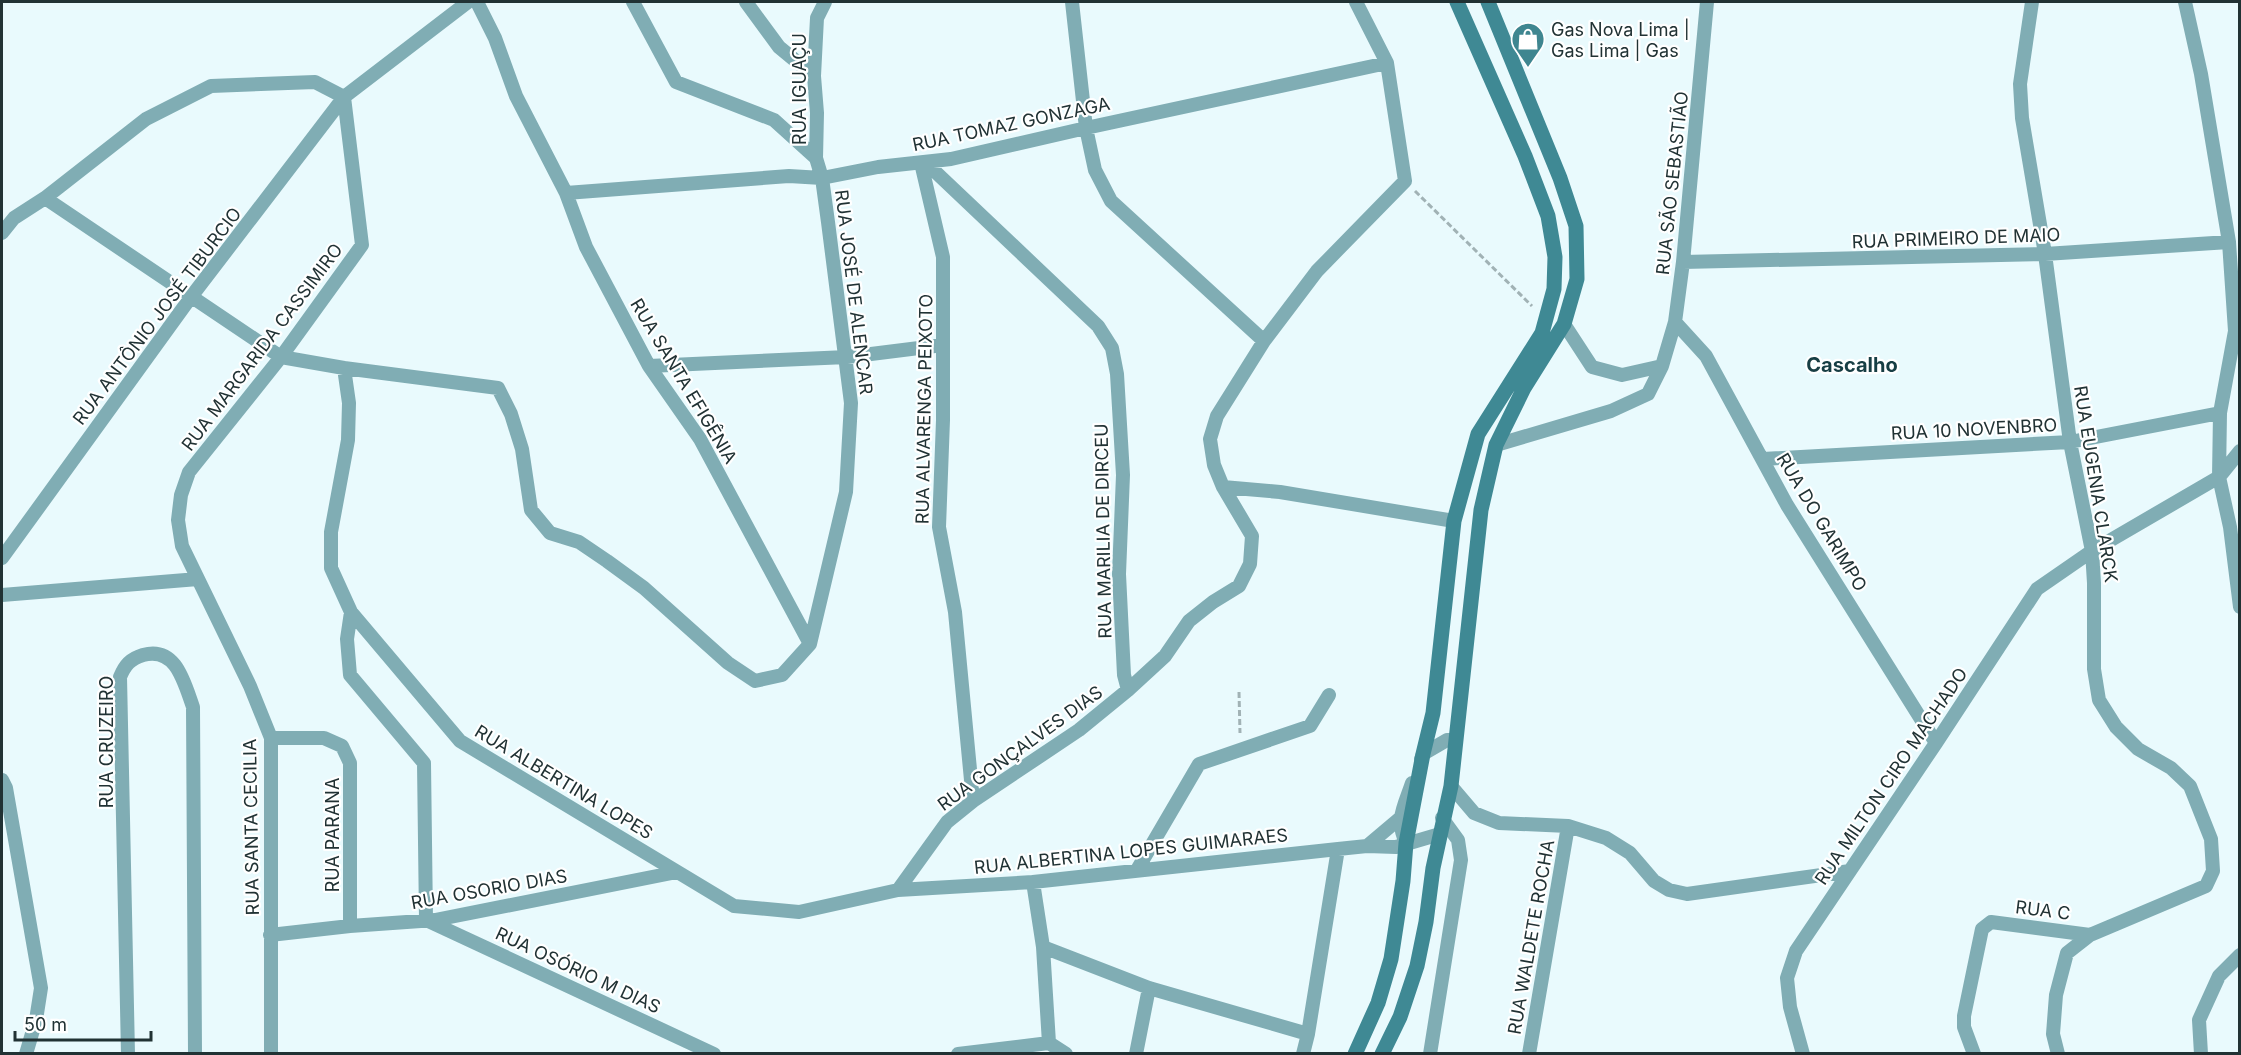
<svg xmlns="http://www.w3.org/2000/svg" width="2241" height="1055" font-family="Inter,sans-serif">
<style>
.lines{fill:none;stroke-linecap:round;stroke-linejoin:round}
.path{stroke:#a1b2b5;stroke-width:3;stroke-dasharray:6 3;stroke-linecap:butt}
.minor{stroke:#80adb4;stroke-width:14}
.secondary{stroke:#3f8994;stroke-width:15}
.labels{text-anchor:middle;dominant-baseline:central;stroke-width:4.5;stroke-linejoin:round;paint-order:stroke}
.poi-label{font-size:18px;fill:#213234;stroke:#fff;text-anchor:start}
.street-label{font-size:18px;fill:#213234;stroke:#fff}
.neighbourhood-label{font-size:20px;font-weight:bold;fill:#173e44;stroke:#fff}
</style>
<rect width="100%" height="100%" fill="#e9fafd"/>
<g class="lines">
<path class="path" d="M1415,191L1532,306
M1239,692L1240,733"/>
<path class="minor" d="M477,2L495,38L516,96L566,193L586,247L649,366L700,439L810,644
M633,2L676,82L774,120L816,158
M746,2L779,47L814,76
M1072,2L1086,128L1095,170L1111,201L1264,341
M2032,2L2020,84L2022,118L2045,254L2070,442L2092,551L2094,583V669L2099,700L2116,727L2138,749L2171,768L2190,786L2211,839L2213,871L2206,886L2090,935L2067,953L2056,995L2053,1034L2058,1054
M2185,2L2201,74L2229,242L2235,331L2220,413L2219,477L2230,527L2240,607
M925,162L1098,326L1112,348L1117,374L1123,475L1119,574L1124,675L1128,690
M921,163L943,257V420L939,527L955,612L973,801
M566,193L789,176L822,178L878,167L951,159L1086,128L1387,63
M45,198L281,357L344,368L349,403L348,440L331,532V568L351,612L460,741L734,906L799,912L898,890L1033,882L1338,849L1367,846L1396,847L1440,834
M2,233L14,218L45,198L146,119L211,86L315,82L344,97
M1683,262L2045,254L2229,242
M1675,322L1706,356L1787,505L1936,743
M1564,324L1592,367L1622,375L1662,366
M649,366L847,357L943,345
M344,368L498,388L511,414L522,449L531,510L550,533L579,542L607,561L644,588L728,663L755,681L782,675L810,644L846,492L851,403L828,222L822,178L816,158L817,113L814,76L817,18L825,2
M1496,445L1611,411L1648,394L1662,366L1675,322L1683,262L1707,2
M1763,459L2070,442L2220,413
M1223,487L1280,492L1454,521
M2,558L191,297L344,97L468,2
M2,595L198,579
M351,612L347,639L350,675L424,763L426,920L714,1054
M271,738H324L342,746L350,763V926
M1421,759L1423,754L1447,740H1456
M2,780L6,788L41,988L36,1020L26,1054
M1451,786L1474,813L1499,823L1568,826L1606,838L1630,853L1654,881L1669,890L1687,894L1850,871
M1406,843C1395,819 1404,807 1412,783
M1367,846L1399,819
M1137,870L1199,764L1310,726L1329,695
M1033,882L1043,947L1149,988L1308,1034
M898,890L947,822L973,801L1079,730L1128,690L1165,656L1189,621L1213,602L1239,586L1250,564L1252,536L1223,487L1214,465L1210,439L1217,416L1264,341L1317,271L1405,181L1387,63L1356,2
M270,935L350,926L435,920L677,872
M1043,947L1049,1043
M128,1054L120,677C125,665 130,659 143,655C176,646 184,682 193,707L195,1054
M271,1054V738L250,686L182,546L178,520L181,495L189,472L281,357L362,245L344,97
M958,1054L1049,1043L1066,1054
M1136,1054L1149,988
M1303,1054L1308,1034L1338,849
M1430,1054L1461,860L1458,840L1442,818
M1529,1054L1568,826
M1803,1054L1790,1007L1787,978L1796,951L1936,743L2037,589L2092,551L2219,477L2240,451
M1974,1054L1964,1027V1016L1982,929L1991,922L2090,935
M2201,1054L2199,1020L2219,976L2240,955"/>
<path class="secondary" d="M1355,1054L1378,1003L1391,959L1403,881L1406,843L1423,754L1433,713L1454,521L1478,434L1542,333L1554,289L1555,257L1548,216L1525,156L1457,2
M1382,1054L1400,1017L1417,966L1426,922L1433,868L1451,786L1481,510L1496,445L1524,388L1564,324L1577,279L1576,226L1560,178L1488,2"/>
</g>
<defs>
<symbol id="shop-pin" viewBox="-11 -11 22 30"><path d="M0 17L-7.5 6A9.5 9.5 0 1 1 7.5 6Z" fill="#3f8690" stroke="#fff"/><path d="M-5-2.5h2.3a2.7 3.5 0 0 1 5.4 0H5L5.5 6h-11ZM-1.5-2.5h3a1.5 2.3 0 0 0-3 0Z" fill="#fff"/></symbol>
</defs>
<g fill-rule="evenodd">
<use href="#shop-pin" x="1509" y="20" width="38" height="52"/>
</g>
<g class="labels">
<g class="poi-label">
<text x="1551" y="29">Gas Nova Lima |<tspan x="1551" dy="21">Gas Lima | Gas</tspan></text>
</g>
<g class="street-label">
<text transform="translate(799 89) rotate(-90)">RUA IGUAÇU</text>
<text transform="translate(1011 124) rotate(-12)">RUA TOMAZ GONZAGA</text>
<text transform="translate(1672 183) rotate(-84)">RUA SÃO SEBASTIÃO</text>
<text transform="translate(1956 238) rotate(-2)">RUA PRIMEIRO DE MAIO</text>
<text transform="translate(854 292) rotate(83)">RUA JOSÉ DE ALENCAR</text>
<text transform="translate(157 316) rotate(-53)">RUA ANTÔNIO JOSÉ TIBURCIO</text>
<text transform="translate(262 347) rotate(-53)">RUA MARGARIDA CASSIMIRO</text>
<text transform="translate(684 381) rotate(59)">RUA SANTA EFIGÊNIA</text>
<text transform="translate(924 409) rotate(-89)">RUA ALVARENGA PEIXOTO</text>
<text transform="translate(1974 429) rotate(-3)">RUA 10 NOVENBRO</text>
<text transform="translate(2096 484) rotate(81)">RUA EUGENIA CLARCK</text>
<text transform="translate(1822 522) rotate(59)">RUA DO GARIMPO</text>
<text transform="translate(1103 531) rotate(-91)">RUA MARILIA DE DIRCEU</text>
<text transform="translate(106 742) rotate(-90)">RUA CRUZEIRO</text>
<text transform="translate(1020 748) rotate(-36)">RUA GONÇALVES DIAS</text>
<text transform="translate(1891 776) rotate(-56)">RUA MILTON CIRO MACHADO</text>
<text transform="translate(564 782) rotate(31)">RUA ALBERTINA LOPES</text>
<text transform="translate(251 827) rotate(-91)">RUA SANTA CECILIA</text>
<text transform="translate(332 835) rotate(-90)">RUA PARANA</text>
<text transform="translate(1131 851) rotate(-6)">RUA ALBERTINA LOPES GUIMARAES</text>
<text transform="translate(489 889) rotate(-10)">RUA OSORIO DIAS</text>
<text transform="translate(2043 910) rotate(7)">RUA C</text>
<text transform="translate(1531 937) rotate(-80)">RUA WALDETE ROCHA</text>
<text transform="translate(578 970) rotate(25)">RUA OSÓRIO M DIAS</text>
</g>
<g class="neighbourhood-label">
<text x="1852" y="365">Cascalho</text>
</g>
</g>
<rect width="2241" height="1055" fill="none" stroke="#213234" stroke-width="6"/>
<path d="M15 1031v9h136v-9" fill="none" stroke="#213234" stroke-width="3"/>
<text x="24" y="1031" font-size="18" fill="#213234" stroke="#ffffff" stroke-width="4.5" paint-order="stroke">50 m</text>
</svg>
